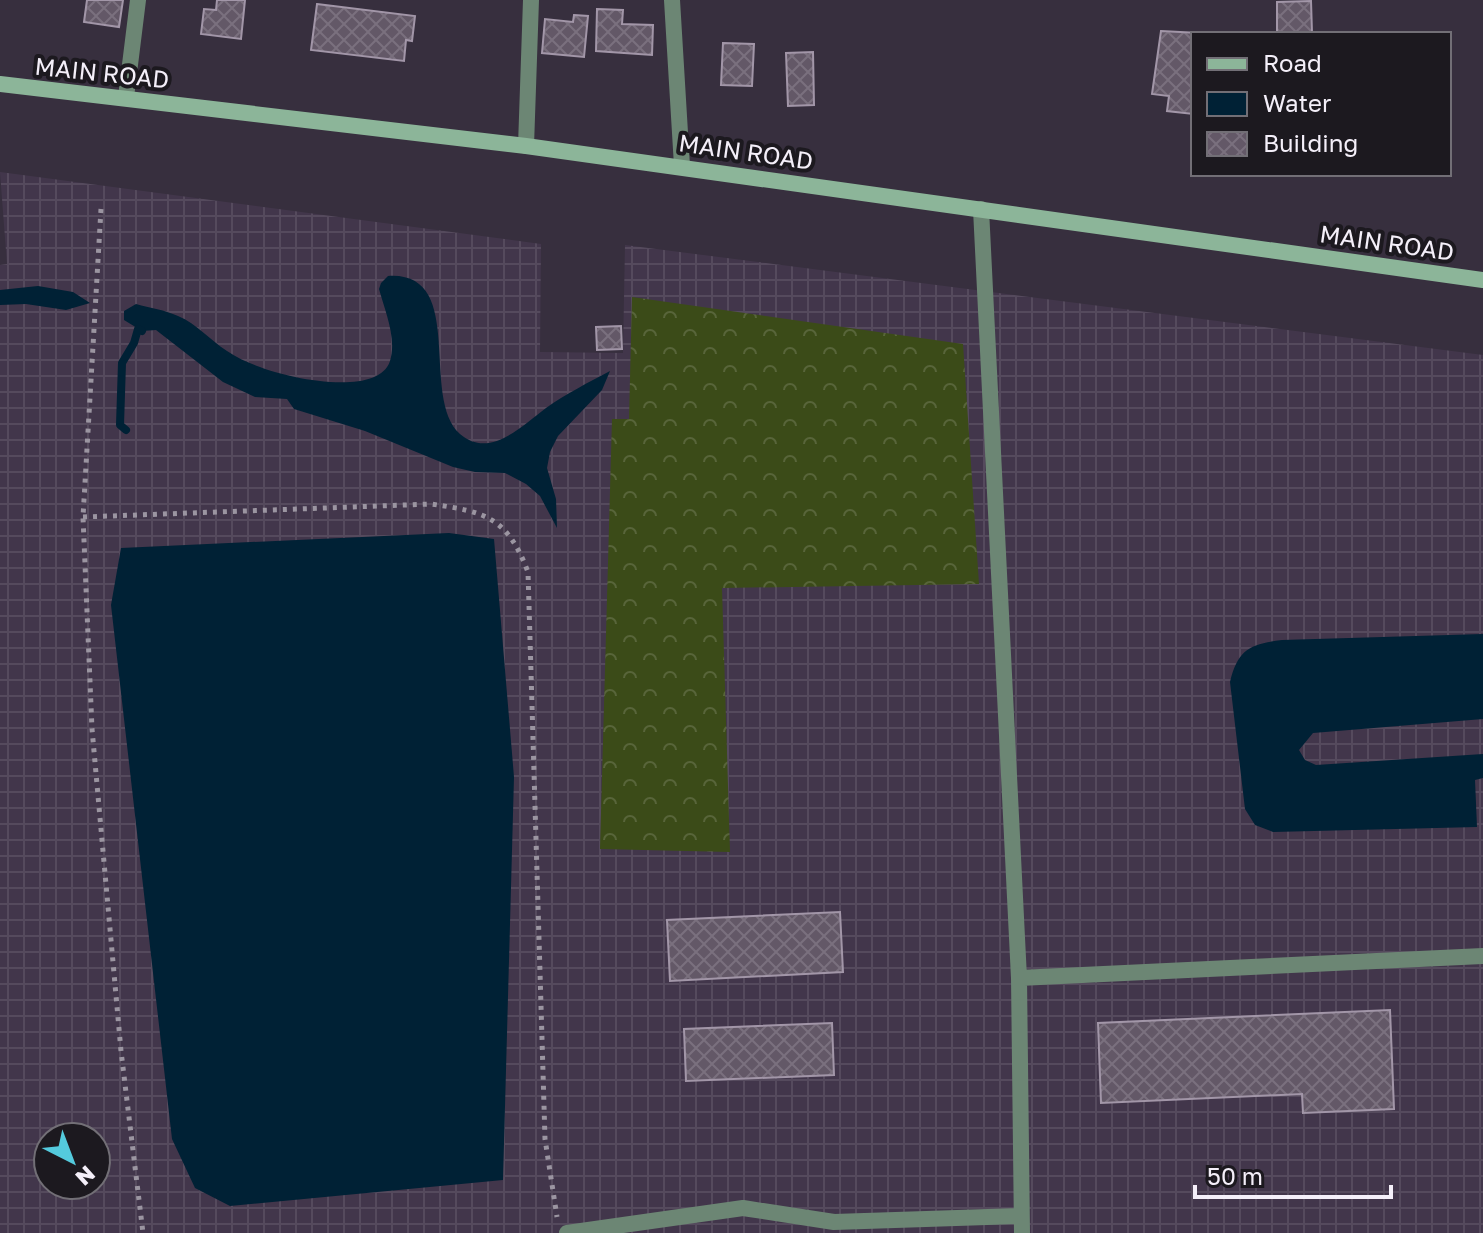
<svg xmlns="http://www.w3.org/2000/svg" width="1483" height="1233" font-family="'Golos Text',sans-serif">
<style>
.industrial{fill:url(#industrial-grid);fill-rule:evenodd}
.forest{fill:url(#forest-crowns)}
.water{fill:#002135}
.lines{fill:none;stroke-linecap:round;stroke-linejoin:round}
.stream{stroke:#002135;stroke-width:8}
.building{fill:url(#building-cross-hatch);stroke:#a296a8;stroke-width:2}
.path{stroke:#9b95a1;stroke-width:5;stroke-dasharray:4 6;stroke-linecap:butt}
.service{stroke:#6c8674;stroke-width:16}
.minor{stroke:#6c8674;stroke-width:16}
.secondary{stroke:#8cb599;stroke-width:16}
.labels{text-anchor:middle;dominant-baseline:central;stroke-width:8;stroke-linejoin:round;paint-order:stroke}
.street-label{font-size:24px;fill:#f4eff9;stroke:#1c191f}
</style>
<defs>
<pattern id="industrial-grid" width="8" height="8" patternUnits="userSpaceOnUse" patternTransform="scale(2)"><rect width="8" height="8" fill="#42364b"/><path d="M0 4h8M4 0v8" fill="none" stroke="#554a5d"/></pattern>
<pattern id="forest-crowns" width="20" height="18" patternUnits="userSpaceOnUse" patternTransform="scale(2)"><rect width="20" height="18" fill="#3b4b18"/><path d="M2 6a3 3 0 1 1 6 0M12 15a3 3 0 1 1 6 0" fill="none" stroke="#58653a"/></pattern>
<pattern id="building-cross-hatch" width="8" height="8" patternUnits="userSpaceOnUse" patternTransform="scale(2)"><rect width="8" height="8" fill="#635867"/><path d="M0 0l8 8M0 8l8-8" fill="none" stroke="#7a707e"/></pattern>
</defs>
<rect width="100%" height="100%" fill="#372f3e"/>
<path class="industrial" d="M0,172L541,244L540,352L623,353L625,245L1483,355V1233H0V265L7,264ZM48,1137H96V1185H48Z"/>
<path class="forest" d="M632,297L963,344L979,584L722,588L730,852L600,849L612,419H629Z"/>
<path class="water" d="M388,276C468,271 419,397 460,434C490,460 523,425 546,408C566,394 589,382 610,371L602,390L558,436L550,452L547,468L556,499L557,528L540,496L526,484L505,473L475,472L453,467L365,431L294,409L287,399L255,397L223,382L156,330L142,331L124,320V311L136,304C150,308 165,310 178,316C197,324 210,340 227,351C237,358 249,363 260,367C287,378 378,398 390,361C397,338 385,311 379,289L381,283Z
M38,286L73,292L90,303L66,310L26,304L0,305V290Z
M449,533L494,539L514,777L503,1180L230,1206L195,1188L172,1139L111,605L121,548Z
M1483,634V719L1313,733L1299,750L1305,760L1316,765L1483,754V778L1475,780L1477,827L1273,832L1255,825L1245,809L1230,682C1238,649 1250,644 1282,640Z"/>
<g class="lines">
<path class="stream" d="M126,430L120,425L122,363L134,343L138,329L142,331"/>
</g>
<path class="building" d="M87,0H123L119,27L84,22Z
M217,0H245L241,39L201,34L204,9L216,10Z
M1311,1L1312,33H1277V2Z
M317,4L415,16L412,41L406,40L404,61L311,50Z
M597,9L623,10L622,24L653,25L652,55L596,51Z
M574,15L588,16L584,57L542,53L545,19L573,22Z
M1161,31L1219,34H1193V114L1167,111L1169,96L1152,94Z
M723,43L754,44L752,86L721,85Z
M813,52L814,105L788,106L786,53Z
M621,326L622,349L597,350L596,327Z
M840,912L843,972L670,981L667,920Z
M1390,1010L1394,1109L1303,1113L1302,1094L1101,1103L1098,1023Z
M832,1023L834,1075L686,1081L684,1029Z"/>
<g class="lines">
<path class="path" d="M101,209L83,517L92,729L121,1051L143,1233
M83,517L431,504C486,512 507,517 528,572L545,1139L557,1217"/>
<path class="service" d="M981,209L1019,978L1022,1233
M1019,978L1483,956
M567,1233L743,1208L834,1222L1021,1216"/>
<path class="minor" d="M672,0L682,166
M126,97L138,0
M526,146L531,0"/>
<path class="secondary" d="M0,84L526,146L1483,280"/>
</g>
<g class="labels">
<g class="street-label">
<text transform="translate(102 72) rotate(6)">MAIN ROAD</text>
<text transform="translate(746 151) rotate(8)">MAIN ROAD</text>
<text transform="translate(1387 242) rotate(8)">MAIN ROAD</text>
</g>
</g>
<rect x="1191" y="32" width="260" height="144" fill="#1c191f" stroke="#726f76" stroke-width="2"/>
<rect x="1207" y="58" width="40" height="12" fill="#8cb599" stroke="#726f76" stroke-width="2"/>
<text x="1263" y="72" font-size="24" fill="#f4eff9">Road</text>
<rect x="1207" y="92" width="40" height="24" fill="#002135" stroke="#726f76" stroke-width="2"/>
<text x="1263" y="112" font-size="24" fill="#f4eff9">Water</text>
<rect x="1207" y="132" width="40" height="24" fill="url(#building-cross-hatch)" stroke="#726f76" stroke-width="2"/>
<text x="1263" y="152" font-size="24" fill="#f4eff9">Building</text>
<g transform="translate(72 1161) rotate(138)"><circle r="38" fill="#1c191f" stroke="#726f76" stroke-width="2"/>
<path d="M0-6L14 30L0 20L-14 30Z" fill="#54cadd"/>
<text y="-12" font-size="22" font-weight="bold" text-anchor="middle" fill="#f4eff9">N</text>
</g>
<path d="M1195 1185v12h196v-12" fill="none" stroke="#f4eff9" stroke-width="4"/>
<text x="1207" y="1185" font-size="24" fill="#f4eff9" stroke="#1c191f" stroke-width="6" paint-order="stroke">50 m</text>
</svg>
